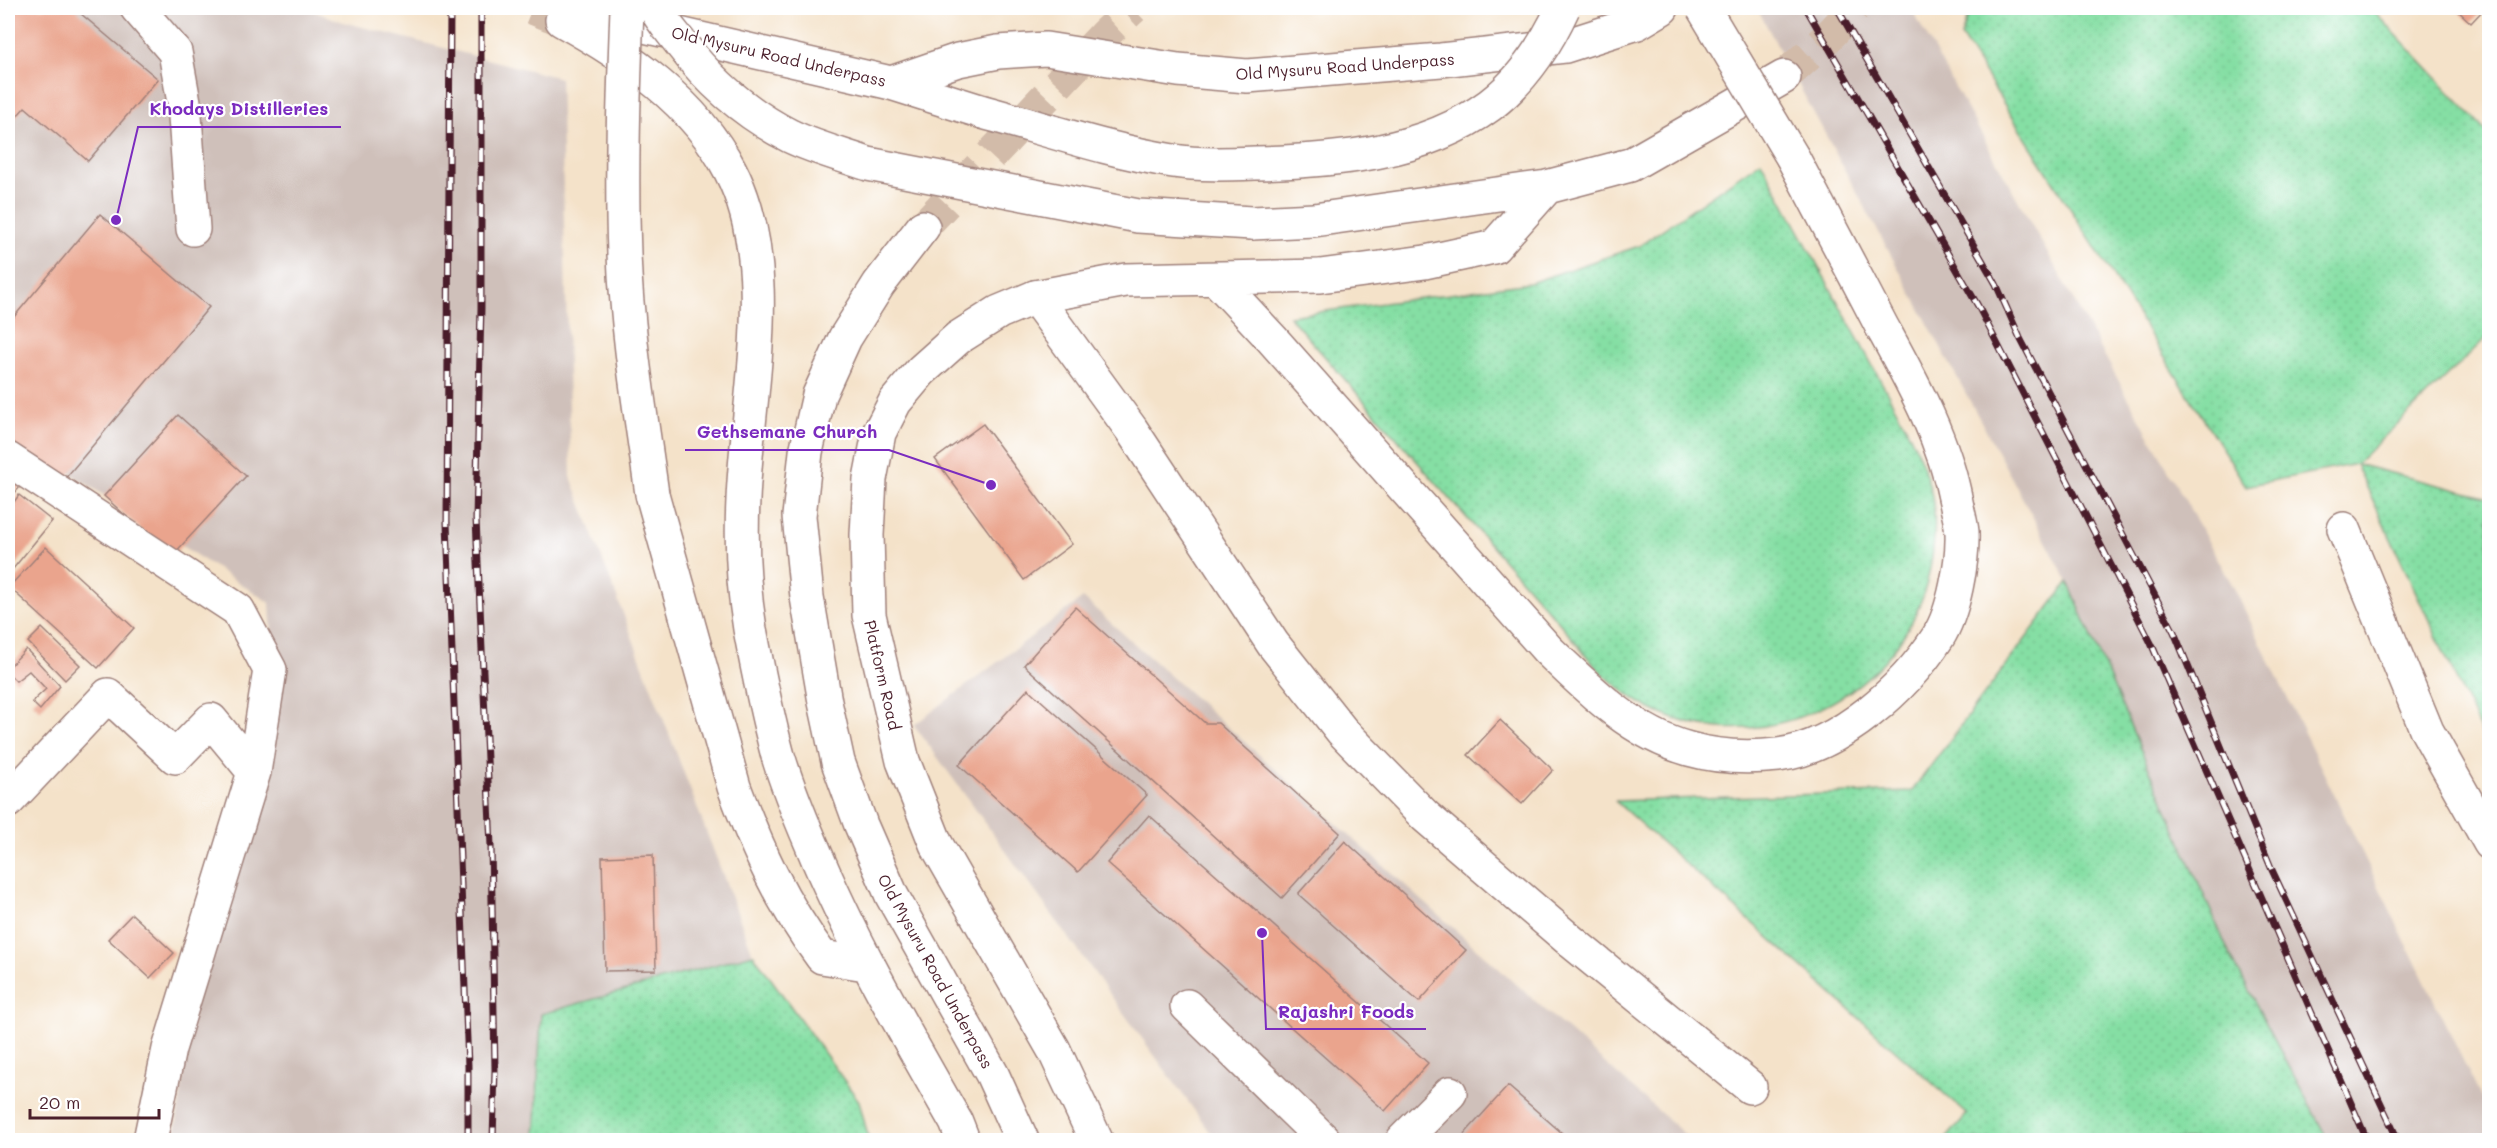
<svg xmlns="http://www.w3.org/2000/svg" width="2497" height="1148" font-family="Mali,sans-serif">
<style>
.industrial{fill:#cfc0ba}
.grass{fill:url(#grass-dots);stroke:#687f68;stroke-width:1.5}
.building{fill:#eaa48d}
.lines{fill:none;stroke-linecap:round;stroke-linejoin:round}
.major-tunnel{stroke:#d2bba9;stroke-width:33;stroke-dasharray:33 16;stroke-linecap:butt}
.minor-casing{stroke:#9f807a;stroke-width:36}
.major-casing{stroke:#9f807a;stroke-width:36}
.minor{stroke:#fff;stroke-width:33}
.major{stroke:#fff;stroke-width:33}
.rail-casing{stroke:#4a1f2b;stroke-width:7}
.rail{stroke:#fff;stroke-width:4.5;stroke-dasharray:14;stroke-linecap:butt}
.major-bridge-casing{stroke:#9f807a;stroke-width:36;stroke-linecap:butt}
.major-bridge{stroke:#fff;stroke-width:33}
.labels{text-anchor:middle;dominant-baseline:central;stroke-width:4.5;stroke-linejoin:round;paint-order:stroke}
.street-label{font-size:16px;fill:#4a1f2b;stroke:#fff}
.leader{fill:none;stroke:#7b2cbf;stroke-width:2}
.callout-dot{fill:#7b2cbf;stroke:#fff;stroke-width:2}
.callout-label{font-size:18px;text-anchor:middle;font-weight:bold;fill:#7b2cbf;stroke:#fff;stroke-width:4.5;stroke-linejoin:round;paint-order:stroke}
</style>
<defs>
<pattern id="grass-dots" width="8" height="8" patternUnits="userSpaceOnUse" patternTransform="scale(1.5)"><rect width="8" height="8" fill="#85dfa4"/><path d="M2 2h.1M6 6h.1" fill="none" stroke="#74bf8d" stroke-width="1.8" stroke-linecap="round"/></pattern>
</defs>
<rect width="100%" height="100%" fill="#fff"/>
<filter id="ink" filterUnits="userSpaceOnUse"><feTurbulence type="fractalNoise" baseFrequency=".0167" numOctaves="2"/><feDisplacementMap in="SourceGraphic" scale="12" xChannelSelector="R" yChannelSelector="G"/><feConvolveMatrix kernelMatrix="1 2 1 2 8 2 1 2 1" color-interpolation-filters="sRGB"/></filter>
<filter id="wash" filterUnits="userSpaceOnUse"><feTurbulence type="fractalNoise" baseFrequency=".008" numOctaves="4" result="noise"/><feDisplacementMap in="SourceGraphic" scale="24" xChannelSelector="R" yChannelSelector="G"/><feGaussianBlur stdDeviation="1.35" result="paint"/><feColorMatrix in="noise" values="0 0 0 0 0 0 0 0 0 0 0 0 0 0 0 0 0 1.4 0 .05"/><feComposite in="paint" operator="in"/></filter>
<g filter="url(#wash)">
<rect width="100%" height="100%" fill="#f4e2c9"/>
<path class="industrial" d="M8,8H305L343,22L560,78L571,477L753,954L859,1101L869,1140H174L208,914L272,639L270,603L8,433Z
M1757,8H1911L2234,588L2489,1114V1140H2328L2230,955L2068,582Z
M1083,598L1691,1140H1216L914,725Z"/>
<path class="grass" d="M1971,8H2371L2489,134V335L2356,464L2489,498V749L2356,464L2246,486L1961,36Z
M1761,161L1907,429C1917,449 1926,470 1931,492C1938,522 1934,553 1927,582C1896,702 1749,768 1640,703C1611,685 1590,662 1569,634L1289,316L1530,283L1639,246Z
M2068,582L2230,955L2328,1140H1945L1967,1114L1615,801L1912,791Z
M753,954L859,1101L869,1140H535L541,1014Z"/>
<g id="blocks">
<path class="building" d="M8,8H74L158,79L88,161L25,107L11,123L8,120Z
M2455,8H2485L2471,23Z
M100,214L209,307L58,487L8,445V324Z
M178,415L246,476L171,557L104,496Z
M983,424L1072,544L1024,580L935,459Z
M8,470L25,481L8,501Z
M19,495L52,521L8,575V510Z
M46,547L134,628L98,668L9,587Z
M1075,607L1205,723H1218L1340,833L1282,898L1024,665Z
M42,628L80,665L65,680L28,642Z
M26,649L60,686L40,710L32,702L46,689L29,671L16,681L8,673V668Z
M1028,689L1147,795L1078,872L959,765Z
M1500,720L1553,770L1522,804L1468,755Z
M1149,815L1428,1063L1385,1111L1107,863Z
M1345,841L1466,950L1419,1002L1298,894Z
M653,855L656,970L605,971L602,857Z
M132,914L174,953L150,978L108,939Z
M1508,1086L1570,1140H1459Z"/>
</g>
</g>
<g filter="url(#ink)">
<use href="#blocks" fill-opacity="0" stroke="#9f807a" stroke-width="1.5"/>
<g class="lines">
<path class="major-tunnel" d="M532,8L562,20
M1784,77L1828,37L1855,8
M923,227L1106,33L1133,8"/>
<defs>
<path id="minor" d="M137,8L175,52L184,102L193,229
M1035,297L1131,429L1273,644L1342,731L1425,816L1573,943L1750,1087
M8,459L238,610L270,670L254,772L169,1049L150,1140
M2344,529L2427,731L2490,843
M8,801L108,695L175,757L211,720L254,772
M1187,1006L1324,1140
M1403,1140L1450,1093"/>
<path id="major" d="M566,8L891,83L983,112
M562,20C627,56 695,102 730,170C780,266 747,396 743,500C741,542 743,587 750,629C758,671 767,715 778,756C787,785 799,815 811,843C851,940 904,1031 956,1122L963,1140
M891,83L958,60L998,52L1046,49L1178,70L1247,76L1441,60L1565,46L1637,23L1662,8
M1252,223L1314,220L1547,187L1630,165L1784,77
M923,227L879,284L845,338L819,395L806,452L799,516L807,597L825,702L838,762L861,825L892,896L992,1074L1022,1140
M1216,279L1272,339L1548,650C1588,689 1633,734 1689,749C1717,757 1750,758 1778,755C1840,747 1905,688 1938,637C1954,612 1963,561 1962,532C1961,522 1958,512 1956,502C1944,438 1912,382 1881,325C1852,269 1822,213 1793,158
M652,494L734,787C758,851 781,902 822,957L866,964
M1096,1140L1054,1050L936,844L903,761L869,615L867,535L870,479L879,433L895,402L921,371L958,338L999,312L1035,297L1126,280L1320,276L1425,262L1494,247L1547,187"/>
</defs>
<use href="#minor" class="minor-casing"/>
<use href="#major" class="major-casing"/>
<use href="#minor" class="minor"/>
<use href="#major" class="major"/>
<defs>
<path id="rail" d="M450,8L447,523L468,1066V1140
M481,8V308L476,519L491,846L495,1070L493,1140
M1806,8L1978,306L2151,643L2367,1140
M1837,8L1996,284L2020,338L2174,632L2272,870L2398,1140"/>
</defs>
<use href="#rail" class="rail-casing"/>
<use href="#rail" class="rail"/>
<defs>
<path id="major-bridge" d="M627,8C624,90 621,172 624,254C627,335 641,415 652,494
M655,8C662,21 673,33 682,45C711,83 747,114 790,136C815,148 842,155 868,164L1138,216L1252,223
M1703,8L1793,158
M983,112C1046,129 1109,151 1173,161C1200,165 1228,164 1255,163C1334,161 1424,154 1490,105C1523,80 1546,45 1563,8"/>
</defs>
<use href="#major-bridge" class="major-bridge-casing"/>
<use href="#major-bridge" class="major-bridge"/>
</g>
</g>
<g class="labels">
<g class="street-label">
<text transform="translate(779 56) rotate(13)">Old Mysuru Road Underpass</text>
<text transform="translate(1345 66) rotate(-4)">Old Mysuru Road Underpass</text>
<text transform="translate(883 675) rotate(77)">Platform Road</text>
<text transform="translate(936 971) rotate(61)">Old Mysuru Road Underpass</text>
</g>
</g>
<path class="leader" d="M116 220L138 127H341M991 485L889 450H685M1262 933L1266 1029H1426"/>
<g class="callout-dot">
<circle cx="116" cy="220" r="6"/>
<circle cx="991" cy="485" r="6"/>
<circle cx="1262" cy="933" r="6"/>
</g>
<g class="callout-label">
<text x="239" y="115">Khodays Distilleries</text>
<text x="787" y="438">Gethsemane Church</text>
<text x="1346" y="1018">Rajashri Foods</text>
</g>
<rect width="2497" height="1148" fill="none" stroke="#fff" stroke-width="30"/>
<path d="M30 1109v9h129v-9" fill="none" stroke="#4a1f2b" stroke-width="3"/>
<text x="39" y="1109" font-size="18" fill="#4a1f2b" stroke="#ffffff" stroke-width="4.5" paint-order="stroke">20 m</text>
</svg>
